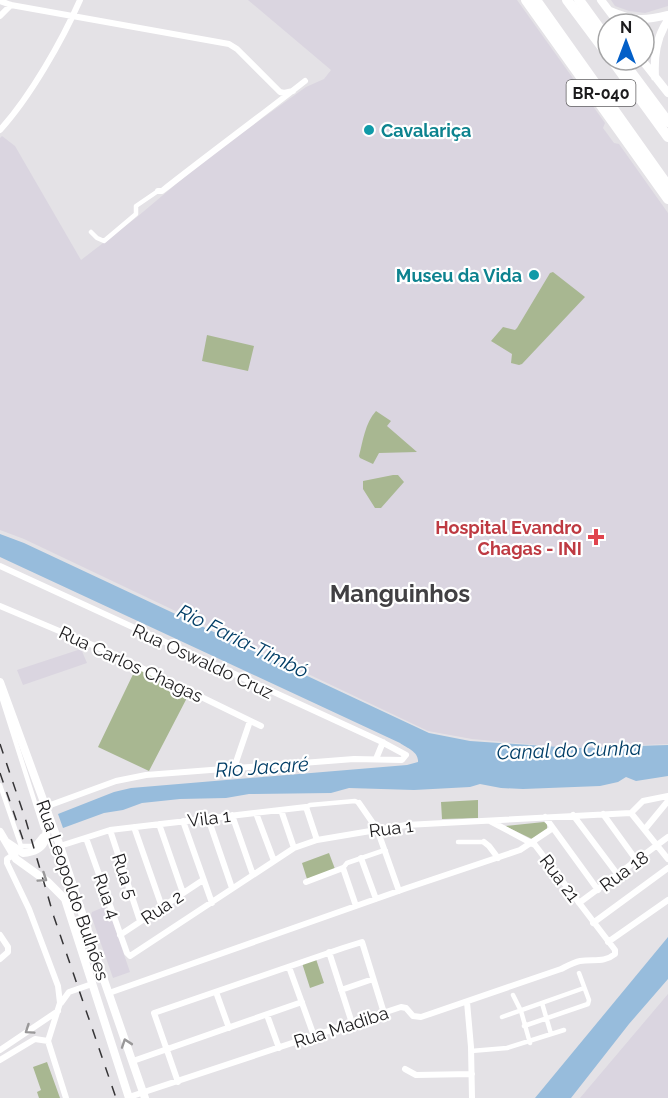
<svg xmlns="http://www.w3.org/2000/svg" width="668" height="1098" font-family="Raleway,sans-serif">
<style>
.built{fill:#dad5e0}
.green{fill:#a8b791}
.water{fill:#97bcdc}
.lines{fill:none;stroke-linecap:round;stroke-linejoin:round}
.pedestrian{stroke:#fff;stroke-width:4.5}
.minor{stroke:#fff;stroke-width:6}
.tertiary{stroke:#fff;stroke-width:8}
.secondary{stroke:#fff;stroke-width:8}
.trunk{stroke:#fff;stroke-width:10}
.motorway{stroke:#fff;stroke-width:10}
.rail{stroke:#353436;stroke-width:1.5;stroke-dasharray:10 10;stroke-linecap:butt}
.oneway{stroke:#999899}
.culture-dot{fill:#0f9aa8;stroke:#fff;stroke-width:2}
.health-dot{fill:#e0444e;stroke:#fff;stroke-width:2}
.labels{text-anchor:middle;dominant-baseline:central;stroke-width:4.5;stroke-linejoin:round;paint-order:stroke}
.shield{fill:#fff;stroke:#605f61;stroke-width:1.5}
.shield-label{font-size:16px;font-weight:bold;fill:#1c1b1d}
.culture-label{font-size:18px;font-weight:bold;fill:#0d838f;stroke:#fff;text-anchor:start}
.health-label{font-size:18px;font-weight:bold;fill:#be3a42;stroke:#fff;text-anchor:end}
.street-label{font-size:18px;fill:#1c1b1d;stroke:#fff}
.water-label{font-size:20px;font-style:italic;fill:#003d66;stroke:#fff}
.district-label{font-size:24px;font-weight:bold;fill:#414043;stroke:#fff}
</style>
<rect width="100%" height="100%" fill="#e4e2e6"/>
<path class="built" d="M248,0H517L605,123L603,128L614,143L619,144L668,213V744L569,748L472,739L428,731L24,539L0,530V138L2,136L15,146L81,260L137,217L207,158L306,87L324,79L331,70Z
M611,0H668V6L645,13L629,11L615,6Z
M81,649L87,663L23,685L17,670Z
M104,907L109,911L130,972L113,978L91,915L92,912Z
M668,994V1098H580Z"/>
<path class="green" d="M553,272L585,297L522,364L519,365L511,363L512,354L491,341L503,327L515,330L517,328L550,273Z
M207,335L254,346L248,371L202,361Z
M376,411L391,421L387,426L417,452L379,453L373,464L360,458L359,456C363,441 365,423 376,411Z
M393,475H398L404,482L381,508H375L363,489V481Z
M137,666L190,692L149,771L98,747Z
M478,800V818L442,819L441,802Z
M544,822L547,824V829L532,839L505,826Z
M329,853L335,869L307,879L302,863Z
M316,959L324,983L310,988L302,963Z
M47,1062L60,1098H39L37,1092L41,1090L33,1067Z"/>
<path class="water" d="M0,534L24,543L429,733L470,741L575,748L668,745V776L636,781L626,777L618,782L600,786L523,789L501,788L480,784L470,787L414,790L349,788L331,793L249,794L226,798L180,799L142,803L123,810L104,813L63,828L58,814L114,792L131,788L407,765L418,762C419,752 407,748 400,743L0,557Z
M668,937V979L629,1024L571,1098H535Z"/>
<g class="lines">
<path class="pedestrian" d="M91,232L97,238L104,241L136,214V206L158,191
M1,696L43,828
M0,785L21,846H34L42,836
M306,807L310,805L355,801L359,803
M458,842H484
M343,868L347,863L382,851H386
M513,995L521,1011L530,1043
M542,1003L551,1034
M502,1017L584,988
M524,1026L588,1004L589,1000L579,973
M471,1051L507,1048L564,1030"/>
<path class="minor" d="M0,1L11,5L229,44L237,49L280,92L284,93L293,91
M0,16L11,5
M0,130C30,97 62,41 80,0
M158,191H162C209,154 258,118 305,81
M0,566L380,741L406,755L402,760L354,759L146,775L116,781L45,807
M0,606L109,652L261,726
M376,759L383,742
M234,768L250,721
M359,803L377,829L399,891
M281,810L294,848
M256,813L274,861
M631,813L643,801L668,796
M603,814L637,861
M232,815L253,875
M573,815L618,875
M545,817L598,890
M208,818L232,888
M183,821L212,903
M159,824L183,893
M134,827L162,907
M645,829L668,801
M110,830L140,921
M86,838L127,953L130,956L294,848L317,840L406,825L631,813L668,859
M484,842L489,846L498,858
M60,846L110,830L306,807L317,840
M13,855L7,859V863L29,909L58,986L60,1003L48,1041L66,1098
M361,858L376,899
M306,882L343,868L356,906
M579,903L668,837
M593,923L668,868
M0,935L8,947V952L0,959
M120,935L203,880
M608,942L668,900
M329,952L352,1023
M289,967L314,1036
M341,990L373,979
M216,992L229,1028
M109,993L407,888L520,850L553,828
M467,1002L471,1047L472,1098
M61,1003L69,992L92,984
M267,1015L279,1048
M0,1050L58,1011
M0,1060L35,1039L48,1041
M133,1061L302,1002
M405,1069L416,1075L472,1074
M178,1082L154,1013L343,948L362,942L384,1013
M129,1097L401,1007L406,1008L413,1016L421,1017L561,969C567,966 574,962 580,961C594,959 604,963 615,954V950L535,845L490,821"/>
<path class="tertiary" d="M601,0L619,24
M610,11C633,21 644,21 668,15
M642,60L668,93
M655,77C654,56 656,38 668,20"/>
<path class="secondary" d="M0,682L60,846L104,980L145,1098
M0,832L16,859L48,882L65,899L129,1098
M8,843L23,853C47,851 47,838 47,818"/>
<path class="trunk" d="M526,0L668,199
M579,0L608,40
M622,60L668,122"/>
<path class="motorway" d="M536,0L668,186
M567,0L608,55
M612,60L668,137"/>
<path class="rail" d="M0,744L26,821L54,917L116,1098
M0,773L26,848"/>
</g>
<defs><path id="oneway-chevron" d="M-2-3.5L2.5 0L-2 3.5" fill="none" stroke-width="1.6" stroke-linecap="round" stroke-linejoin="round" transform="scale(1.5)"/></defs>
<g class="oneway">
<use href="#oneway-chevron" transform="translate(43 878) rotate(34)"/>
<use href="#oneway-chevron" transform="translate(29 1030) rotate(146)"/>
<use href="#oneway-chevron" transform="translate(126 1043) rotate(-109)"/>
</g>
<g class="culture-dot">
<circle cx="369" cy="130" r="6"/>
<circle cx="534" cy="275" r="6"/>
</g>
<path class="health-dot" d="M593 528h6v6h6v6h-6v6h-6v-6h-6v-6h6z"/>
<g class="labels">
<rect class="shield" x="566.5" y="80" width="69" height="26" rx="4.5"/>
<g class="shield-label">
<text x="601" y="93">BR-040</text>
</g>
<g class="culture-label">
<text x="381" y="130">Cavalariça</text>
<text x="522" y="275" text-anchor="end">Museu da Vida</text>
</g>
<g class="health-label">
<text x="582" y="527">Hospital Evandro<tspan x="582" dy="21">Chagas - INI</tspan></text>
</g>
<g class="street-label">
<text transform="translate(203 661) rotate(25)">Rua Oswaldo Cruz</text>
<text transform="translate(131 664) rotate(25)">Rua Carlos Chagas</text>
<text transform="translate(209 818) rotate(-7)">Vila 1</text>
<text transform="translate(391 828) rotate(-7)">Rua 1</text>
<text transform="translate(624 871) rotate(-36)">Rua 18</text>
<text transform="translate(125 876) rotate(72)">Rua 5</text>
<text transform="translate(560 878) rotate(53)">Rua 21</text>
<text transform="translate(73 890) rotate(71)">Rua Leopoldo Bulhões</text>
<text transform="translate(107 896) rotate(70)">Rua 4</text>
<text transform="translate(162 907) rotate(-34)">Rua 2</text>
<text transform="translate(341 1027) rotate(-18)">Rua Madiba</text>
</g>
<g class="water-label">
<text transform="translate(243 641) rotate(26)">Rio Faria-Timbó</text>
<text transform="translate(569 750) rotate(-2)">Canal do Cunha</text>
<text transform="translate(262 767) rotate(-4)">Rio Jacaré</text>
</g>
<g class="district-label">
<text x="400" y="593">Manguinhos</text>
</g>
</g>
<g transform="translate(626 42)"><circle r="28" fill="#ffffff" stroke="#a4a4a5" stroke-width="1.5"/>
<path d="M0-4.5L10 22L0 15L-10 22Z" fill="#035fc8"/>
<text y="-9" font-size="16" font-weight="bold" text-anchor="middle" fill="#1c1b1d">N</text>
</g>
</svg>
